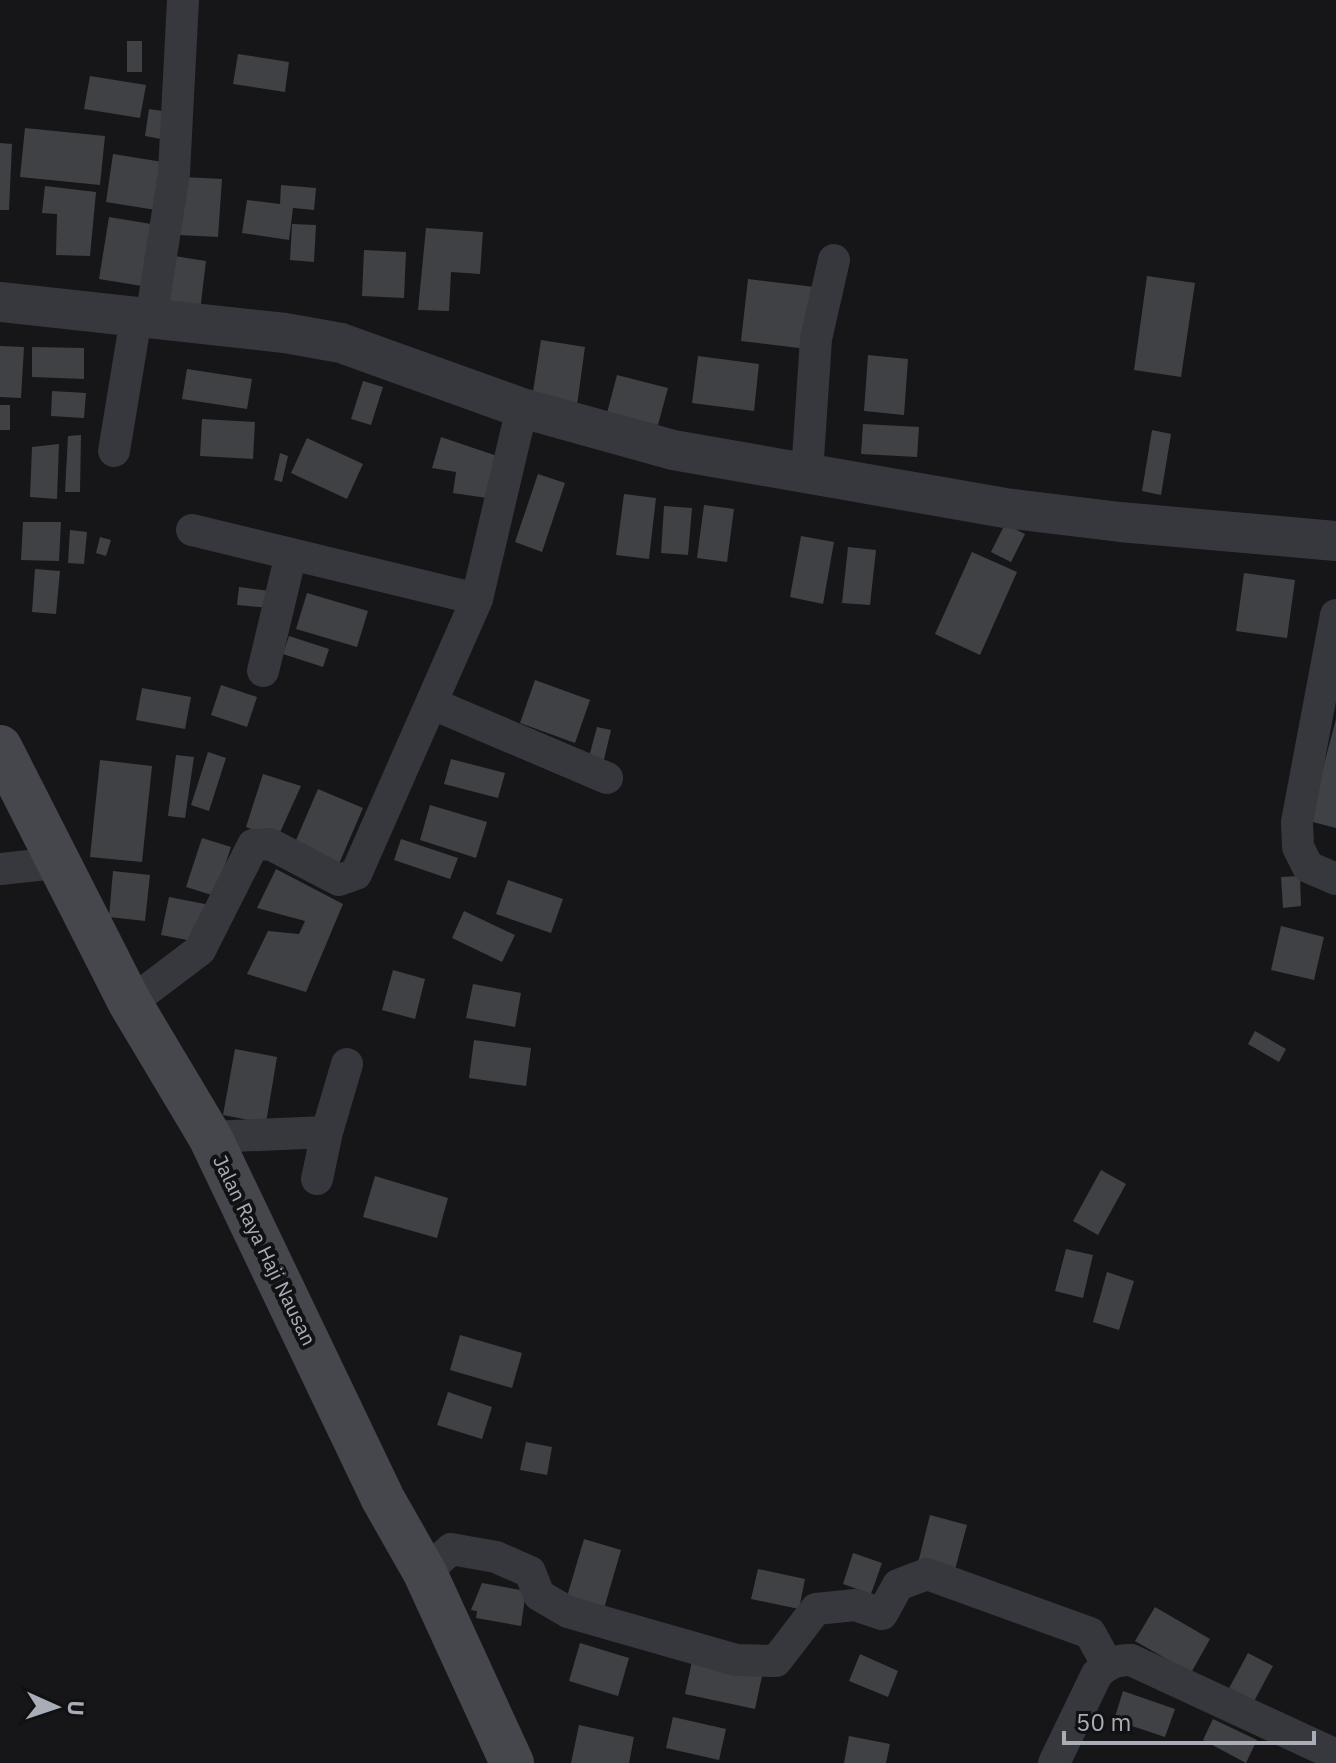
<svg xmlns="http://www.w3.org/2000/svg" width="1336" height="1763" font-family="'IBM Plex Sans',sans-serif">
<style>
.building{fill:#404145}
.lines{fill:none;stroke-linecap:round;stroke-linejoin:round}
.minor{stroke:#37383d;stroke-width:32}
.tertiary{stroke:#37383d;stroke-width:40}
.secondary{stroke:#45474d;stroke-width:44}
.labels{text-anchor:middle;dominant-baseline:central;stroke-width:8;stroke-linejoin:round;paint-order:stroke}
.street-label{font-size:20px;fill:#a8adb8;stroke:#111113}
</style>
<rect width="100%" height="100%" fill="#161618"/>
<path class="building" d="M127,41H142V72H127Z
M238,54L289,62L285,92L233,84Z
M90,76L146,85L140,118L84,109Z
M149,109L176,113L172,141L145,136Z
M25,128L105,136L100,185L20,177Z
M0,143L12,144L9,210H0Z
M113,154L169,163L162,211L106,202Z
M183,177L222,179L218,237L179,235Z
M281,185L316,188L314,210L293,208L289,240L242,233L247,200L280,204Z
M45,186L96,192L90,256L56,255L57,214L42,213Z
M109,217L157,225L148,287L99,279Z
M292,224L316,225L314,262L290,260Z
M426,228L483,232L480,274L451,272L449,311L418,310Z
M364,250L406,252L404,298L362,296Z
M168,255L206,261L200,311L162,307Z
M1147,276L1195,283L1181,377L1134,370Z
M748,279L815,287L807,349L741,341Z
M541,340L585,347L577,405L532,398Z
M0,346L24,347L21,398L0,397Z
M32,347L84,348V379L32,377Z
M868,355L908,359L904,415L864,411Z
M698,356L759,364L754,411L692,403Z
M187,369L252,379L247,409L182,399Z
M617,375L668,388L658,425L607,413Z
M363,381L383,387L371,425L351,419Z
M52,391L86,393L84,418L51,416Z
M0,405H10V430H0Z
M202,419L255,422L253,459L200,456Z
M863,424L919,427L917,457L861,454Z
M1152,430L1171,434L1161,495L1142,491Z
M81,435L80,492H65L68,436Z
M441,437L500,457L494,499L453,493L456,472L432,468Z
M307,438L363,464L347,499L291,473Z
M59,444L57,499L30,497L32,447Z
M280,453L288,456L282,482L274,480Z
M538,474L565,483L542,552L515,542Z
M624,494L656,498L649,559L616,555Z
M704,505L734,509L727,562L697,558Z
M664,506L692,508L688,555L661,553Z
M23,522H61L59,561L21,560Z
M1005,524L1025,534L1011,562L991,552Z
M70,530L87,532L84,564L68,563Z
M801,536L834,542L823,604L790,597Z
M100,537L111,540L106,556L96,553Z
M848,547L876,550L870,605L842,603Z
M972,552L1017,572L980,655L935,634Z
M35,569L60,571L56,614L32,612Z
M1244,573L1295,580L1287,638L1236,631Z
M239,587L270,591L269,608L237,605Z
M307,593L368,611L357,647L296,629Z
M289,636L329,649L323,667L283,654Z
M535,680L590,700L575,743L520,723Z
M221,685L257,697L247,727L211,715Z
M142,688L191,697L185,729L136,720Z
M1336,719V828L1309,821Z
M597,727L611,730L601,772L586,768Z
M208,752L226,758L209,811L191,805Z
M176,755L194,757L185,818L168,816Z
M451,759L505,773L498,798L444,784Z
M100,760L152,766L142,862L90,857Z
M263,774L301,786L277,839L246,827Z
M318,789L363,808L338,866L293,847Z
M430,805L487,822L476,858L420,840Z
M202,838L231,847L215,896L186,887Z
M401,839L458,858L450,879L394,860Z
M276,869L343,904L306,992L247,974L268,931L299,934L305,921L257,908Z
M113,871L150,875L145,921L109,917Z
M1300,876L1301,906L1283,908L1281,877Z
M508,880L563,899L551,933L496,914Z
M169,897L210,905L203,943L161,935Z
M464,911L515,935L502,962L452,938Z
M1281,926L1324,937L1314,980L1271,970Z
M393,970L425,979L415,1019L382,1010Z
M473,984L521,993L515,1027L466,1018Z
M1255,1031L1286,1049L1279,1062L1248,1044Z
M474,1040L531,1048L526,1086L469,1078Z
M235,1049L277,1057L266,1123L223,1115Z
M1101,1170L1126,1184L1098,1235L1073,1221Z
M375,1176L448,1198L437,1238L363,1217Z
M1066,1249L1093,1255L1083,1298L1055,1291Z
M1107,1272L1134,1281L1119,1330L1093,1322Z
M460,1335L522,1353L512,1388L450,1370Z
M448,1392L492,1407L482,1439L437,1425Z
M526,1442L552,1447L547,1475L520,1470Z
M930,1515L967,1525L953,1577L917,1567Z
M584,1539L621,1550L603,1612L566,1600Z
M853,1553L882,1563L871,1594L843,1584Z
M758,1569L805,1579L799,1609L751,1599Z
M482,1583L526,1591L521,1626L476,1618L477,1611L471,1610Z
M1155,1607L1210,1639L1191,1673L1135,1641Z
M580,1643L629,1658L618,1696L569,1681Z
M1248,1653L1273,1666L1252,1705L1227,1692Z
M860,1654L898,1671L888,1697L849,1681Z
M692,1661L762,1676L755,1709L685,1694Z
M1123,1691L1175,1709L1165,1737L1114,1720Z
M673,1717L726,1729L719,1760L666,1748Z
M1213,1719L1257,1740L1246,1763L1203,1740Z
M579,1725L634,1737L629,1763H571Z
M849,1736L890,1744L886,1763H844Z"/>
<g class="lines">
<path class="minor" d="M151,319L174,173L183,0
M114,451L136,318
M807,473L816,339L834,260
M192,530L477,599
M1336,615L1297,822L1298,847L1308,867L1336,879
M263,671L291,554
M433,704L607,778
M0,869L56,863
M130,1003L200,950L253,845L270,844L339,880L356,874L477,599L522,408
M210,1137L327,1132L347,1064
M317,1179L327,1132
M425,1573L451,1549L496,1557L530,1572L539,1595L568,1612L736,1660L776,1661L816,1609L855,1605L882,1614L898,1585L927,1574L1090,1633L1107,1664
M1054,1763L1097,1674C1108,1663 1116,1660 1131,1660L1336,1755"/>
<path class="tertiary" d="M0,302L285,333L341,343L522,408L673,450L1005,508L1120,522L1336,541"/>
<path class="secondary" d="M0,747L130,1003L210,1137L383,1499L425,1573L512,1763"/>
</g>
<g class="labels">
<g class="street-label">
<text transform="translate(265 1250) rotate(64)">Jalan Raya Haji Nausan</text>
</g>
</g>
<g transform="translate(56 1707) rotate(93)" stroke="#111113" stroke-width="6" paint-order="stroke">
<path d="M0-6L14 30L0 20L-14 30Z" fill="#a8adb8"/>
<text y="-12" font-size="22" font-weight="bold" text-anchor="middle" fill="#a8adb8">U</text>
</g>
<path d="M1064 1731v12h250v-12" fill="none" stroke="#a8adb8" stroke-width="4"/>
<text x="1076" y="1731" font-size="24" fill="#a8adb8" stroke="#111113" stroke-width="6" paint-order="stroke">50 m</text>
</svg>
